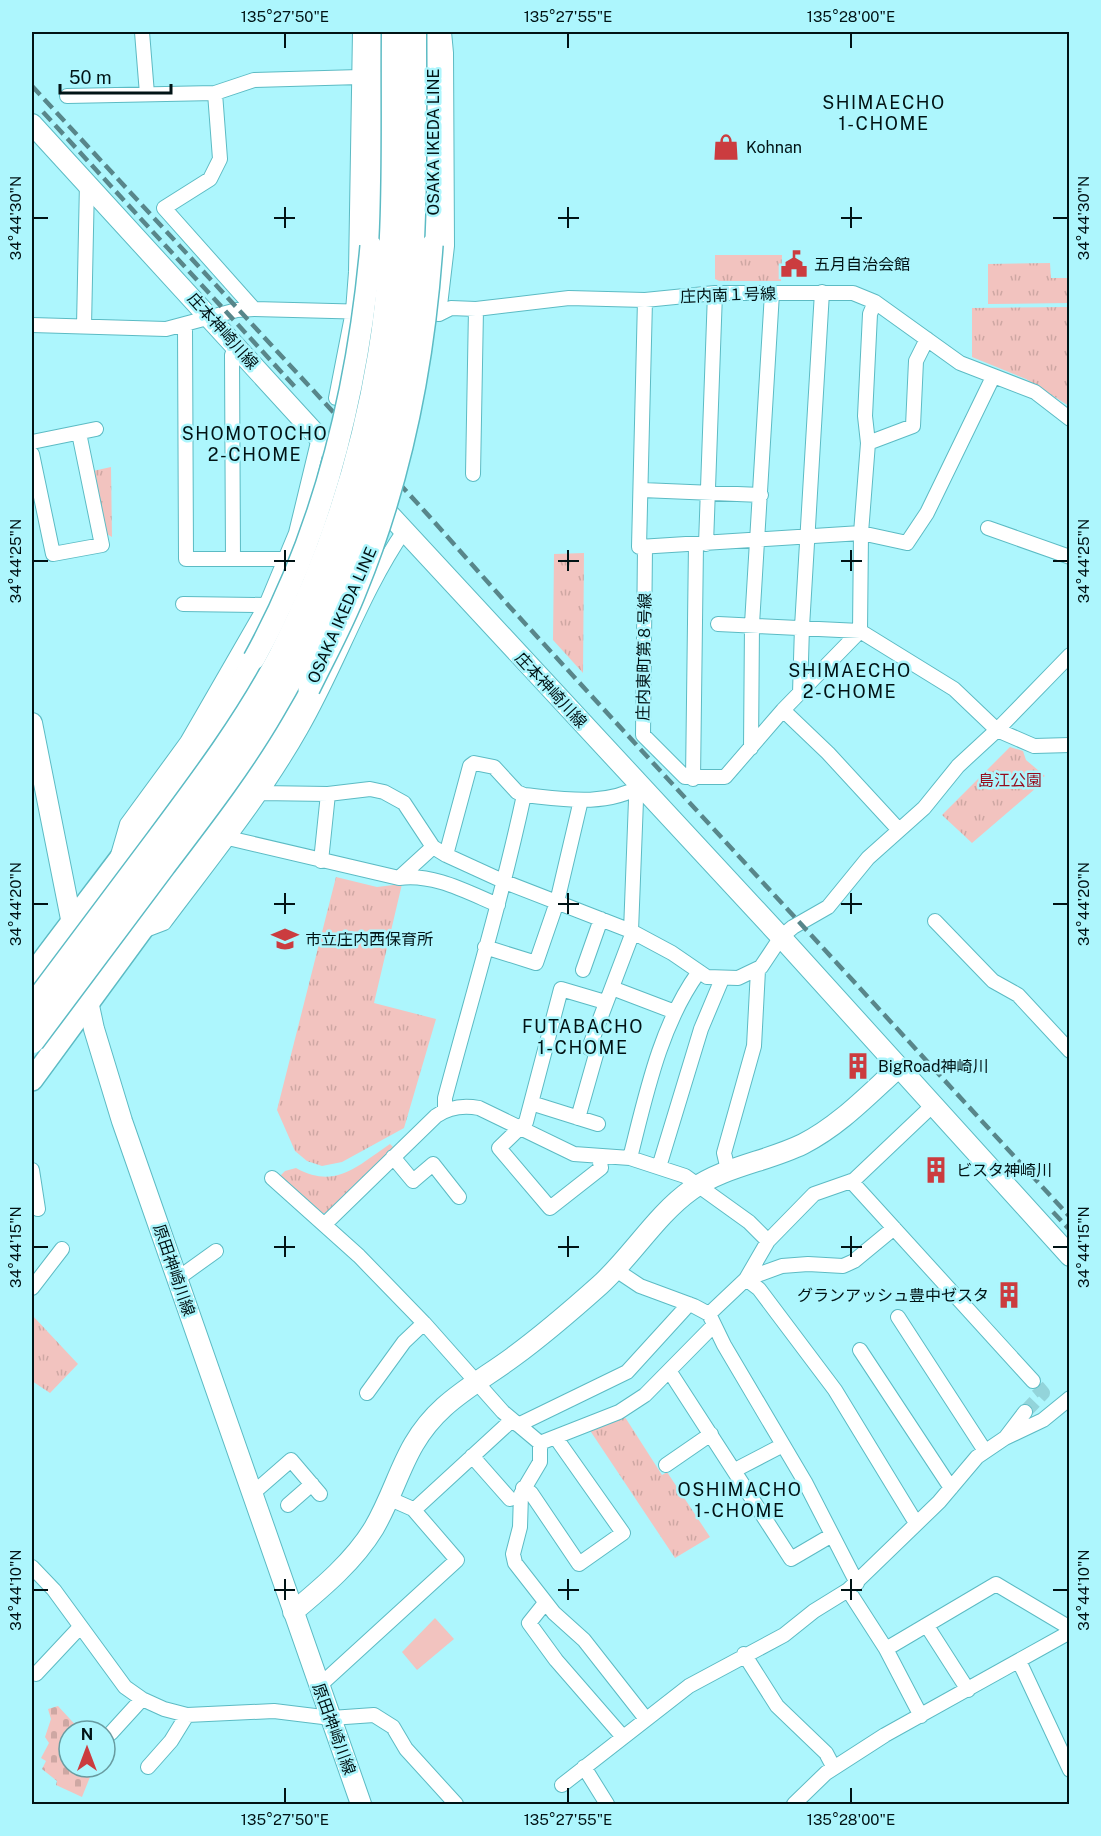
<svg xmlns="http://www.w3.org/2000/svg" width="1101" height="1836" font-family="'Public Sans','Noto Sans JP',sans-serif">
<style>
.grass{fill:#f2c3bf}
.cemetery{fill:url(#cemetery-stones)}
.park{fill:url(#park-tufts)}
.lines{fill:none;stroke-linecap:round;stroke-linejoin:round}
.street-tunnel{stroke:#93d4da;stroke-width:14;stroke-dasharray:14 7;stroke-linecap:butt}
.street-casing{stroke:#5cbbc4;stroke-width:16}
.secondary-casing{stroke:#5cbbc4;stroke-width:22}
.primary-casing{stroke:#5cbbc4;stroke-width:24}
.street{stroke:#fff;stroke-width:14}
.secondary{stroke:#fff;stroke-width:20}
.primary{stroke:#fff;stroke-width:21}
.rail{stroke:#58868a;stroke-width:4.5;stroke-dasharray:12 6;stroke-linecap:butt}
.primary-bridge-casing{stroke:#5cbbc4;stroke-width:24;stroke-linecap:butt}
.highway-bridge-casing{stroke:#5cbbc4;stroke-width:27;stroke-linecap:butt}
.primary-bridge{stroke:#fff;stroke-width:21}
.highway-bridge{stroke:#fff;stroke-width:24}
.ticks{fill:none;stroke:#011315;stroke-width:2}
.labels{text-anchor:middle;dominant-baseline:central;stroke-width:5;stroke-linejoin:round;paint-order:stroke}
.street-label{font-size:16px;fill:#011315;stroke:#adf6fd}
.poi-label{font-size:16px;fill:#011315;stroke:#adf6fd;text-anchor:start}
.park-label{font-size:16px;fill:#970b1c;stroke:#adf6fd}
.neighbourhood-label{font-size:18px;letter-spacing:1.5px;fill:#011315;stroke:#adf6fd}
.neatline{fill:none;stroke:#011315;stroke-width:2}
.ticks-label{font-size:15px;text-anchor:middle;fill:#011315}
</style>
<defs>
<pattern id="cemetery-stones" width="16" height="16" patternUnits="userSpaceOnUse" patternTransform="scale(1.5)"><rect width="16" height="16" fill="#f2c3bf"/><path d="M2 7V4a2 2 0 0 1 4 0v3zM10 15v-3a2 2 0 0 1 4 0v3z" fill="#cea7a3"/></pattern>
<pattern id="park-tufts" width="24" height="20" patternUnits="userSpaceOnUse" patternTransform="scale(1.5)"><rect width="24" height="20" fill="#f2c3bf"/><path d="M3 7l-1-3M5 7V3M7 7l1-3M15 17l-1-3M17 17v-4M19 17l1-3" fill="none" stroke="#cea7a3"/></pattern>
</defs>
<rect width="100%" height="100%" fill="#adf6fd"/>
<path class="grass" d="M435,1618L454,1639L417,1670L402,1652Z"/>
<path class="cemetery" d="M58,1706L81,1731H69V1767H94L82,1797L56,1785L57,1781L42,1769L46,1761L41,1758L49,1743L45,1737L51,1719L48,1709Z"/>
<path class="park" d="M715,255H782L781,281H719L715,279Z
M1050,263L1051,278H1069V303L988,304V264Z
M1069,307V406L1026,379L972,357V308Z
M111,467L112,537L105,533L93,471Z
M584,553L583,673L553,640L554,554Z
M1010,747L1023,751L1026,760L1045,776L1034,782L1036,788L972,843L942,815Z
M336,877L377,887L402,884L374,1003L436,1019L404,1128L342,1162L322,1166L307,1161L295,1151L277,1110Z
M390,1144L394,1148L326,1213H318L280,1176L285,1171L296,1168C336,1190 357,1166 390,1144Z
M32,1315L78,1364L50,1393L32,1381Z
M623,1414L662,1475L667,1472L710,1537L675,1558L589,1429Z"/>
<g class="lines">
<path class="street-tunnel" d="M1025,1412L1043,1393L1033,1381"/>
<defs>
<path id="street" d="M142,32L147,94
M360,77L254,80L215,93L220,159L210,179L164,208L254,309L371,312
M67,96L215,93
M645,300L639,547L861,533L907,543L927,513L993,377
M420,313L439,314L451,308L476,309L569,298L645,300L715,293H853L875,302L960,363L1035,392L1070,419
M439,314L447,246L446,53L444,32
M32,325L166,329L237,310L254,309
M84,326L87,183
M185,326L186,559H285
M336,398L353,311L356,272L360,32
M32,442L96,429
M868,443L865,416L870,314L875,302
M32,454L53,554L102,545L79,433
M473,474L476,309
M642,490L761,495
M988,528L1070,557
M706,544L715,293
M645,547L643,735L685,777H725L783,710L860,631L861,533L868,443L913,426L916,361L927,339
M233,559L232,355L236,346
M183,604L266,605
M718,624L860,631L954,689L997,730L1034,746L1070,745
M800,693L802,627L822,292
M783,710L828,753L899,830
M751,748L752,624L772,293
M693,779L696,544
M260,793L328,794L370,789L384,792L404,803L433,847L446,855L505,882L631,931L672,953L707,977L738,978L761,967L781,937L793,927L828,907L868,858L924,808L958,766L997,730L1070,655
M228,838L399,878C433,873 467,892 498,905
M118,855L127,824L187,742L266,605L296,533L319,438
M446,855L470,766L474,763L494,767L517,792L524,795C563,799 605,807 641,786L636,800L631,931
M321,861L328,794
M399,878L433,847
M935,921L993,981L1018,995L1070,1051
M143,931L164,923C211,860 262,798 301,729C338,665 362,592 404,531
M485,947L536,963L557,902L581,800
M583,970L601,919
M612,988L675,1012
M531,1103L598,1124
M445,1110V1098C472,997 502,897 524,795
M578,1118L597,1051L589,1048L633,932
M599,1156L601,1168L550,1208L499,1148L526,1122L561,989L605,1002
M393,1157L413,1181L433,1164L459,1197
M630,1158C646,1095 660,1026 698,973
M659,1167L701,1029L722,979
M32,1170L38,1209
M728,1170L724,1153L754,1046L758,970
M272,1178L359,1256L424,1323L503,1412L540,1443L619,1412L645,1395L714,1325
M851,1181L1033,1381
M325,1224L436,1116C449,1107 463,1105 479,1108L574,1154L630,1158L685,1176L749,1222L768,1241
M616,1270L640,1286L694,1306L709,1314L724,1345L805,1482L857,1583
M177,1279L216,1251
M746,1279L759,1289L835,1390L916,1523
M746,1279L782,1266L808,1264L843,1266L854,1261L894,1228
M32,1288L62,1249
M709,1314L746,1279L768,1241L814,1194L854,1180L932,1106
M898,1317L985,1451
M860,1350L951,1488
M670,1372L791,1559L832,1535
M367,1393L404,1342L424,1323
M518,1425L627,1372L689,1304
M1006,1437L1025,1412
M540,1443V1462L521,1494L520,1527L513,1554L515,1563L554,1613L584,1640L646,1719
M472,1456L510,1499
M666,1465L711,1434
M735,1470L783,1445
M523,1488L531,1493L579,1564L623,1533L556,1438
M252,1494L291,1460L320,1494
M288,1505L312,1484
M414,1510L512,1420
M32,1567L54,1590L125,1687L142,1699L164,1709L187,1715L274,1711L331,1718L374,1715L393,1727L406,1749L456,1804
M848,1590L886,1649L921,1716
M545,1603L529,1623L556,1660L623,1737
M927,1626L968,1690
M886,1649L996,1584L1070,1628
M744,1654L777,1706L826,1753L834,1768
M1019,1661L1070,1770
M36,1674L80,1627
M318,1687L457,1560L413,1509L388,1498
M111,1733L142,1699
M148,1767L171,1741L187,1715
M584,1767L607,1804
M562,1785L689,1686L784,1635L814,1611L848,1590L939,1502L977,1457L1005,1438L1043,1420L1070,1398
M794,1804L826,1773L885,1735L1070,1632"/>
<path id="secondary" d="M32,124L344,465
M376,500L781,937L1070,1256
M32,723L74,934
M86,992L94,1029L122,1121L361,1804
M293,1612C323,1587 354,1561 374,1528C400,1483 403,1444 444,1407C465,1388 490,1374 513,1357C543,1335 572,1310 600,1285C632,1256 656,1215 691,1190C725,1166 766,1162 803,1144C840,1125 868,1095 898,1068"/>
<path id="primary" d="M432,245L434,32
M371,246L373,32
M32,975C108,872 192,772 254,659
M32,1080L254,777L309,689"/>
</defs>
<use href="#street" class="street-casing"/>
<use href="#secondary" class="secondary-casing"/>
<use href="#primary" class="primary-casing"/>
<use href="#street" class="street"/>
<use href="#secondary" class="secondary"/>
<use href="#primary" class="primary"/>
<path class="rail" d="M32,86L420,506L509,606L1070,1217
M43,112L296,388
M1053,1212L1070,1230"/>
<defs>
<path id="primary-bridge" d="M254,659C324,532 358,390 371,246
M309,689C325,656 343,624 356,590C401,480 424,364 432,245"/>
<path id="highway-bridge" d="M32,1008C74,952 116,896 158,840C202,781 247,721 281,656C329,562 363,459 380,355C398,249 393,139 394,32
M32,1041C75,983 119,925 163,866C201,816 240,766 272,711C337,601 384,477 402,350C417,244 414,138 414,32"/>
</defs>
<use href="#primary-bridge" class="primary-bridge-casing"/>
<use href="#highway-bridge" class="highway-bridge-casing"/>
<use href="#primary-bridge" class="primary-bridge"/>
<use href="#highway-bridge" class="highway-bridge"/>
</g>
<path class="ticks" d="M285,33V48M568,33V48M851,33V48M285,207V228M568,207V228M851,207V228M33,218H48M274,218H295M558,218H579M841,218H862M1053,218H1068M285,550V571M568,550V571M851,550V571M33,561H48M274,561H295M558,561H579M841,561H862M1053,561H1068M285,893V914M568,893V914M851,893V914M33,904H48M274,904H295M558,904H579M841,904H862M1053,904H1068M285,1236V1257M568,1236V1257M851,1236V1257M33,1247H48M274,1247H295M558,1247H579M841,1247H862M1053,1247H1068M285,1579V1600M568,1579V1600M851,1579V1600M33,1590H48M274,1590H295M558,1590H579M841,1590H862M1053,1590H1068M285,1788V1803M568,1788V1803M851,1788V1803"/>
<defs>
<symbol id="shop-bare" viewBox="-9 -9 18 18"><path d="M-5-2.5h2.3a2.7 3.5 0 0 1 5.4 0H5L5.5 6h-11ZM-1.5-2.5h3a1.5 2.3 0 0 0-3 0Z" fill="#cb3c3f" stroke="#adf6fd" stroke-width="2.5" paint-order="stroke"/></symbol>
<symbol id="civic-bare" viewBox="-9 -9 18 18"><path d="M-.6-6.5H3V-4.5H.6V-3L4-1V1h2V6H-6V1h2V-1L-.6-3ZM-1.2 2.5V6h2.4V2.5Z" fill="#cb3c3f" stroke="#adf6fd" stroke-width="2.5" paint-order="stroke"/></symbol>
<symbol id="school-bare" viewBox="-9 -9 18 18"><path d="M0-5L7-2L0 1L-7-2ZM-4 1L0 2.5L4 1V4Q0 6-4 4Z" fill="#cb3c3f" stroke="#adf6fd" stroke-width="2.5" paint-order="stroke"/></symbol>
<symbol id="building-bare" viewBox="-9 -9 18 18"><path d="M-4-6H4V6H1V3H-1V6H-4ZM-2.5-4.3h1.7v1.8h-1.7ZM.8-4.3h1.7v1.8H.8ZM-2.5-1h1.7V.8h-1.7ZM.8-1h1.7V.8H.8Z" fill="#cb3c3f" stroke="#adf6fd" stroke-width="2.5" paint-order="stroke"/></symbol>
</defs>
<g fill-rule="evenodd">
<use href="#shop-bare" x="707" y="128" width="38" height="38"/>
<use href="#civic-bare" x="775" y="245" width="38" height="38"/>
<use href="#school-bare" x="266" y="920" width="38" height="38"/>
<use href="#building-bare" x="839" y="1047" width="38" height="38"/>
<use href="#building-bare" x="917" y="1151" width="38" height="38"/>
<use href="#building-bare" x="990" y="1276" width="38" height="38"/>
</g>
<g class="labels">
<g class="street-label">
<text transform="translate(433 142) rotate(-90)">OSAKA IKEDA LINE</text>
<text transform="translate(728 295) rotate(-2)">庄内南１号線</text>
<text transform="translate(223 331) rotate(48)">庄本神崎川線</text>
<text transform="translate(342 615) rotate(-66)">OSAKA IKEDA LINE</text>
<text transform="translate(644 657) rotate(-89)">庄内東町第８号線</text>
<text transform="translate(551 690) rotate(47)">庄本神崎川線</text>
<text transform="translate(174 1270) rotate(71)">原田神崎川線</text>
<text transform="translate(334 1729) rotate(70)">原田神崎川線</text>
</g>
<g class="poi-label">
<text x="746" y="147">Kohnan</text>
<text x="814" y="264">五月自治会館</text>
<text x="305" y="939">市立庄内西保育所</text>
<text x="878" y="1066">BigRoad神崎川</text>
<text x="956" y="1170">ビスタ神崎川</text>
<text x="989" y="1295" text-anchor="end">グランアッシュ豊中ゼスタ</text>
</g>
<g class="park-label">
<text x="1010" y="780">島江公園</text>
</g>
<g class="neighbourhood-label">
<text x="884" y="102">SHIMAECHO<tspan x="884" dy="21">1-CHOME</tspan></text>
<text x="255" y="433">SHOMOTOCHO<tspan x="255" dy="21">2-CHOME</tspan></text>
<text x="850" y="670">SHIMAECHO<tspan x="850" dy="21">2-CHOME</tspan></text>
<text x="583" y="1026">FUTABACHO<tspan x="583" dy="21">1-CHOME</tspan></text>
<text x="740" y="1489">OSHIMACHO<tspan x="740" dy="21">1-CHOME</tspan></text>
</g>
</g>
<rect width="1101" height="1836" fill="none" stroke="#adf6fd" stroke-width="66"/>
<g transform="translate(87 1749)"><circle r="28" fill="#adf6fd" stroke="#689ba0" stroke-width="1.5"/>
<path d="M0-4.5L10 22L0 15L-10 22Z" fill="#cb3c3f"/>
<text y="-9" font-size="16" font-weight="bold" text-anchor="middle" fill="#011315">N</text>
</g>
<path d="M60 84v9h111v-9" fill="none" stroke="#011315" stroke-width="3"/>
<text x="69" y="84" font-size="18" fill="#011315" stroke="#adf6fd" stroke-width="4.5" paint-order="stroke">50 m</text>
<rect x="33" y="33" width="1035" height="1770" class="neatline"/>
<g class="ticks-label">
<text x="285" y="22">135°27'50"E</text>
<text x="568" y="22">135°27'55"E</text>
<text x="851" y="22">135°28'00"E</text>
<text transform="translate(16 218) rotate(-90)" y="5">34°44'30"N</text>
<text transform="translate(1084 218) rotate(-90)" y="5">34°44'30"N</text>
<text transform="translate(16 561) rotate(-90)" y="5">34°44'25"N</text>
<text transform="translate(1084 561) rotate(-90)" y="5">34°44'25"N</text>
<text transform="translate(16 904) rotate(-90)" y="5">34°44'20"N</text>
<text transform="translate(1084 904) rotate(-90)" y="5">34°44'20"N</text>
<text transform="translate(16 1247) rotate(-90)" y="5">34°44'15"N</text>
<text transform="translate(1084 1247) rotate(-90)" y="5">34°44'15"N</text>
<text transform="translate(16 1590) rotate(-90)" y="5">34°44'10"N</text>
<text transform="translate(1084 1590) rotate(-90)" y="5">34°44'10"N</text>
<text x="285" y="1825">135°27'50"E</text>
<text x="568" y="1825">135°27'55"E</text>
<text x="851" y="1825">135°28'00"E</text>
</g>
</svg>
